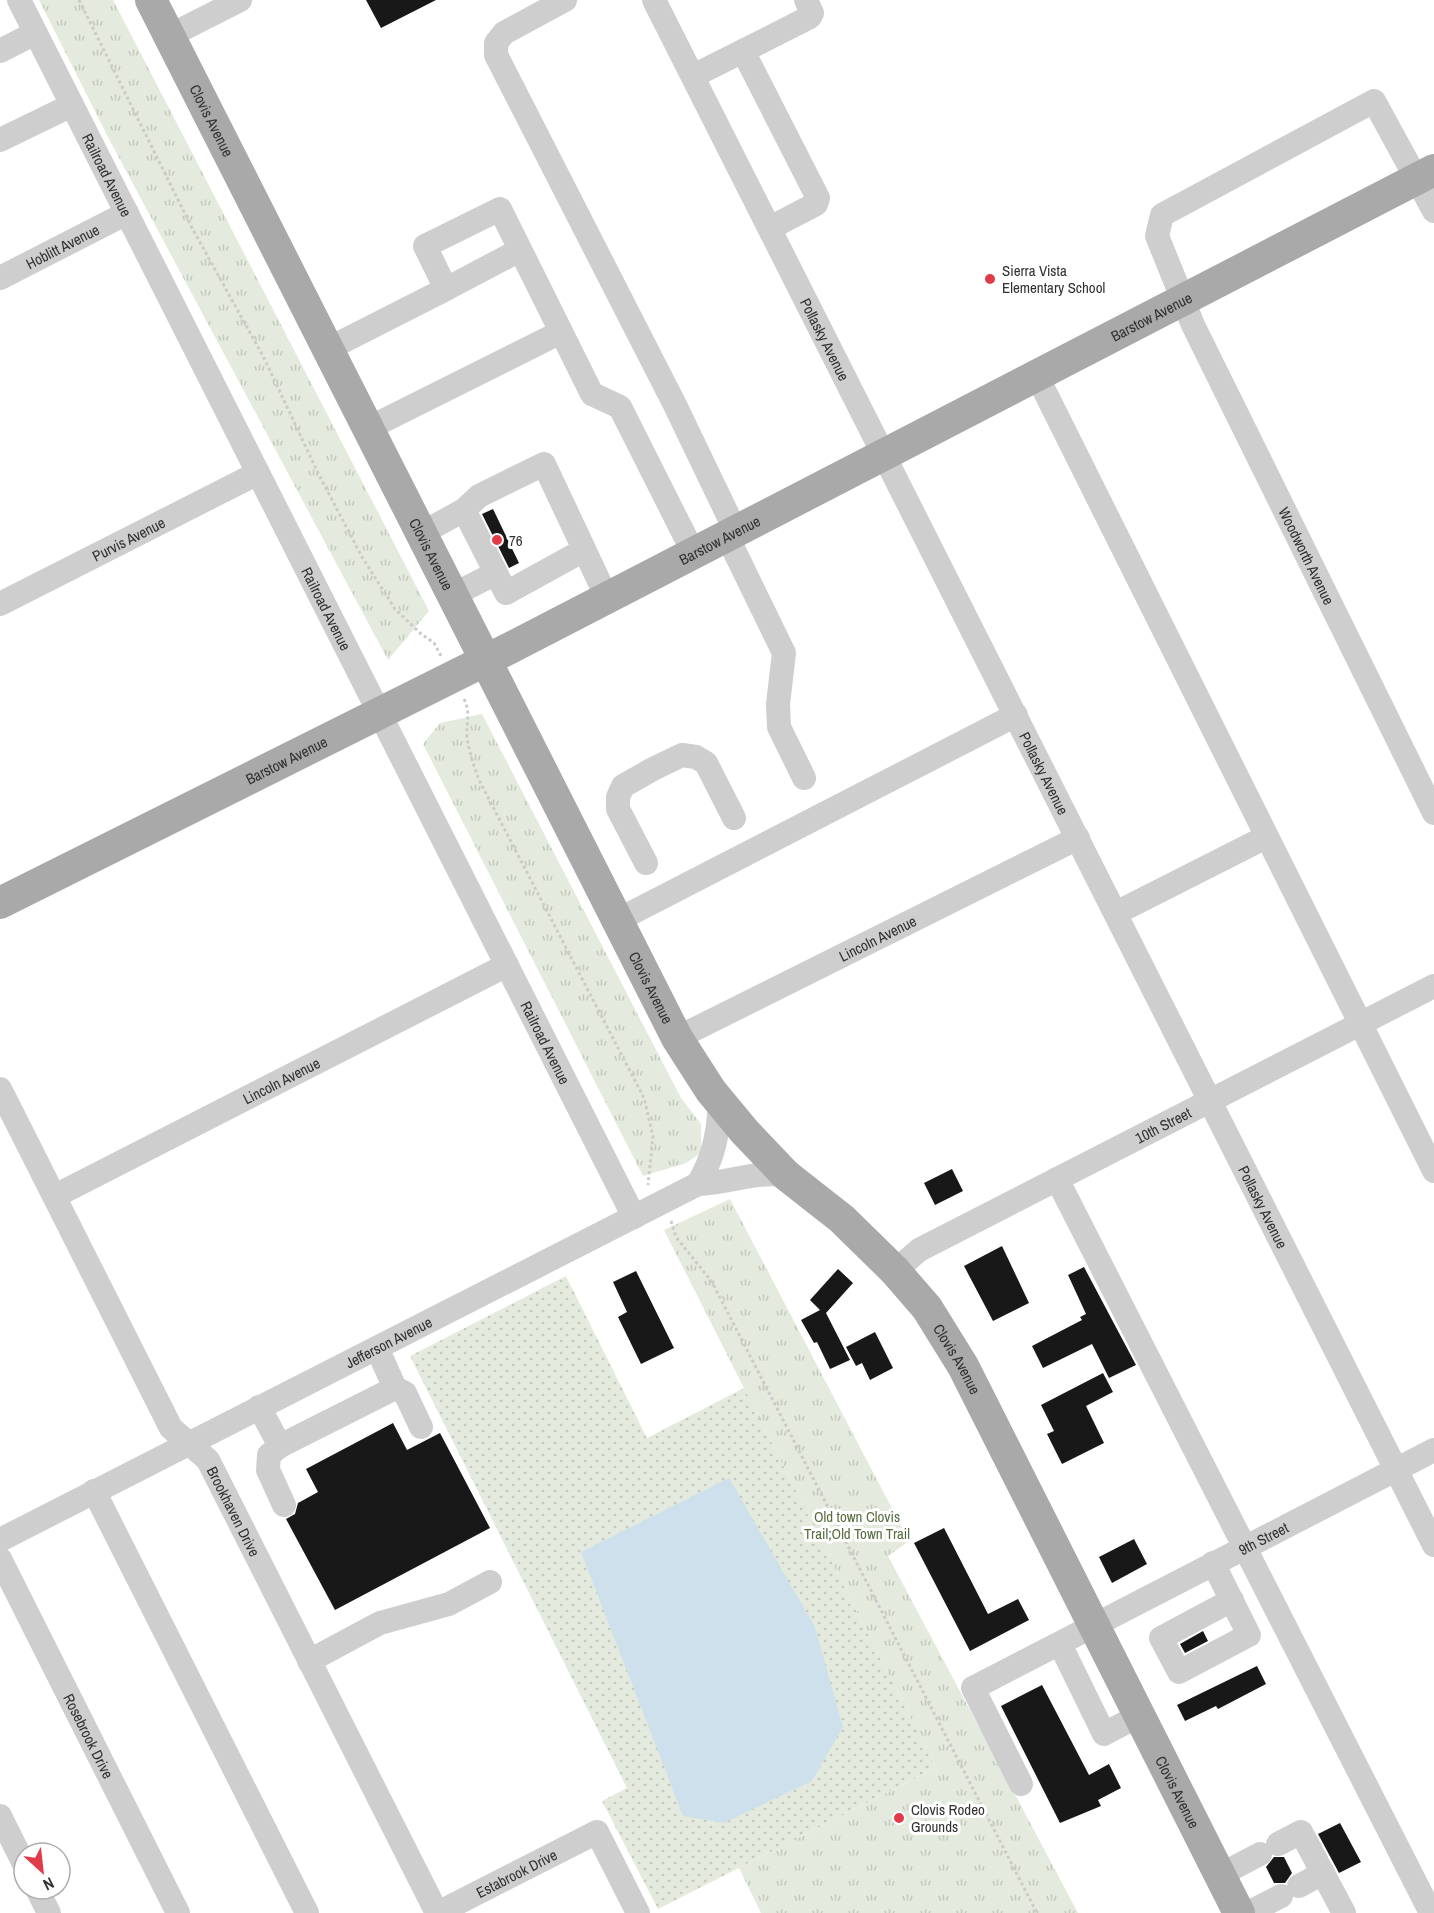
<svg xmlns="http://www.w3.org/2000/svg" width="1434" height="1913" font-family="'Archivo Narrow',sans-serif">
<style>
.grass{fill:url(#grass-dots)}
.park{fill:url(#park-tufts)}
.water{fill:#cde0ec}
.building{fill:#181818}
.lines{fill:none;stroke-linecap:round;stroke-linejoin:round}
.path{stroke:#cbcbcb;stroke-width:3;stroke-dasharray:3 3;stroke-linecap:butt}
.minor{stroke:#cecece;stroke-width:24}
.major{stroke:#a9a9a9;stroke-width:32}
.poi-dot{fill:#e13a48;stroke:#fff;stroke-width:2}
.labels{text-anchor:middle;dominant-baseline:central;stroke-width:6;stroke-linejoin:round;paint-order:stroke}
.street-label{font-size:15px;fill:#313131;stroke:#fff}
.poi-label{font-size:15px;fill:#313131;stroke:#fff;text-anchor:start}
.park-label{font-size:15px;fill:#556d3f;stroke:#fff}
</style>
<defs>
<pattern id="grass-dots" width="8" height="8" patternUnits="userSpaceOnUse" patternTransform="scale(1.5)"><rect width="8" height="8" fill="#e4eadd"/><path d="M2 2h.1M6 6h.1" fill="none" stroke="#c4c9be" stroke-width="1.8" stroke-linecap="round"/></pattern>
<pattern id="park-tufts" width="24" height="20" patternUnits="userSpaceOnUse" patternTransform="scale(1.5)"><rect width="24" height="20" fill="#e4eadd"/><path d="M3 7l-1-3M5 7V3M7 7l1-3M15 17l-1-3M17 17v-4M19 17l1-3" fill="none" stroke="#c4c9be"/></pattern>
</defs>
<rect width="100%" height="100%" fill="#fff"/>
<path class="grass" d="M566,1276L647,1438L744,1388L936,1768L658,1909L602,1801L627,1788L410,1356Z"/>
<path class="park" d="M39,0H113L429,611L388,660L109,139Z
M482,714L681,1098L701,1124V1153L686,1163L643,1176L423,744L440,723Z
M730,1199L909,1541L888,1556L1078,1913H761L739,1868L936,1768L664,1230Z"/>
<path class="water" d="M729,1478L815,1627L843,1727L812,1781L724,1823L683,1816L581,1552Z"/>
<path class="building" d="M366,0H436L381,28Z
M493,509L519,563L509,568L482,514Z
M952,1169L963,1191L935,1205L924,1183Z
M1002,1246L1029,1303L993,1321L964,1266Z
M1084,1267L1136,1365L1109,1378L1092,1344L1043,1368L1032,1346L1082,1320L1080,1317L1086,1314L1068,1275Z
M838,1269L853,1283L826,1313L850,1360L830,1369L817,1342L814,1343L801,1320L820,1310L810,1300Z
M636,1271L674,1348L641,1364L618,1317L627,1312L613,1282Z
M875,1332L893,1368L870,1380L862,1363L856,1366L846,1347Z
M1103,1373L1113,1392L1086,1406L1104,1443L1062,1464L1047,1434L1054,1431L1041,1405Z
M393,1423L407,1450L440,1433L490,1528L335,1610L286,1519L295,1514L298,1503L318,1492L306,1469Z
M944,1528L988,1614L1018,1599L1029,1620L970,1651L914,1543Z
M1134,1539L1147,1564L1112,1583L1099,1557Z
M1203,1631L1208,1641L1185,1653L1180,1644Z
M1257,1666L1266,1684L1218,1709L1216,1706L1185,1721L1177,1705Z
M1042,1685L1089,1775L1109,1764L1121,1788L1098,1800L1101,1806L1060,1823L1001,1706Z
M1340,1823L1361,1862L1339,1873L1318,1834Z
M1274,1857H1284L1292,1873L1285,1883H1274L1266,1867Z"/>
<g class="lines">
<path class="path" d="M79,0L192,228L264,358L319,475L362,557L395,609L420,633L434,643L441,656
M464,699C471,713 466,723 467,737C469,752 474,766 479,780L644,1098L653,1136L648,1185
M671,1221L676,1237L712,1282L1037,1913"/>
<g class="minor">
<path id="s1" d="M19,0L634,1217"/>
<path d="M565,0L504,33L496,43V55L675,405L736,532"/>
<path id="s2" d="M654,0L1434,1545"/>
<path d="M169,36L240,0"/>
<path d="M0,51L35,33"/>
<path d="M743,51L810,17L812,13L806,0"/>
<path d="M693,76L743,51L818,198L816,204L770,228"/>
<path d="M0,140L72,105"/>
<path id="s3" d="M1434,211L1374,101L1162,215L1157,236L1193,325L1434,813"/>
<path d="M520,250L446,289L425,246L500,209L592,394L620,407L694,554"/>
<path id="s4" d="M0,278L127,213"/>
<path d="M328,349L446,289"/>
<path d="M1036,374L1434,1171"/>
<path d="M369,428L561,332"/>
<path d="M464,510L479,496L544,464L607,598"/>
<path d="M422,533L464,510L496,573L453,595"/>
<path d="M727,536L784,653L778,704L779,727L804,778"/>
<path d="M496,573L506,593L584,550"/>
<path id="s5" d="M0,604L258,473"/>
<path d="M646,863L618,809V797L623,786L653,769L682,755L696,757L706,763L734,818"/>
<path d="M1116,913L1266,837"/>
<path d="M618,920L1016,715"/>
<path id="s6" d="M677,1038L1078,838"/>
<path id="s7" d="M0,1089L171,1428L208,1460L437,1913"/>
<path d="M1057,1179L1431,1913"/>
<path d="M698,1184C714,1157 718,1134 720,1103"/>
<path id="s8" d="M55,1196L507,965"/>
<path id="s9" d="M895,1271L919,1250L1434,986"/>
<path d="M377,1348L395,1388L405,1393L421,1427"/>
<path d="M259,1407L280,1446"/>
<path d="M94,1491L307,1913"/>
<path d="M284,1505L268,1470L269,1455L280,1446L395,1388"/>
<path id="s10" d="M0,1540L698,1184C729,1183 755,1171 786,1175"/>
<path id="s11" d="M0,1559L178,1913"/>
<path d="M1213,1563C1225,1587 1237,1611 1249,1635L1179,1672L1161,1638L1232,1600"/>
<path d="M1060,1644L1104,1734L1138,1716"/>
<path d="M309,1661L380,1623L449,1604L490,1582"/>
<path id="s12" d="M1021,1784L973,1688L1434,1450"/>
<path d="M0,1816L24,1864"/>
<path d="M1278,1844L1301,1832L1344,1913"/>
<path d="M1220,1875L1260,1854"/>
<path d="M1299,1886L1323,1873"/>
<path d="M37,1889L49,1913"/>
<path id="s13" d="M438,1913L597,1832L638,1913"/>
<path d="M1248,1913L1281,1896"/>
</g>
<g class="major">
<path id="s14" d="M151,0L677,1038L711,1091L745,1132L786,1175L842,1219L895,1271L927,1308L963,1366L1239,1913"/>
<path id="s15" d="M0,903L516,645L1434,170"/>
</g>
</g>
<g class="poi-dot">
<circle cx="990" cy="279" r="6"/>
<circle cx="497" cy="540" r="6"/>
<circle cx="899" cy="1818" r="6"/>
</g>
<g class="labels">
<g class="street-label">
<text stroke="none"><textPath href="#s14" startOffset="135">Clovis Avenue</textPath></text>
<text stroke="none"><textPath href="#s1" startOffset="196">Railroad Avenue</textPath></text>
<text stroke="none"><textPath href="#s4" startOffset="70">Hoblitt Avenue</textPath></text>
<text stroke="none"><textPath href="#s15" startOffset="1292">Barstow Avenue</textPath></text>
<text stroke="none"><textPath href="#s2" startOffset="380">Pollasky Avenue</textPath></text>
<text stroke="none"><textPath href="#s5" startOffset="144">Purvis Avenue</textPath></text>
<text stroke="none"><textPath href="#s15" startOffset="806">Barstow Avenue</textPath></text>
<text stroke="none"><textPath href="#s14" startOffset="621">Clovis Avenue</textPath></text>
<text stroke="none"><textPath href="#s3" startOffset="741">Woodworth Avenue</textPath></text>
<text stroke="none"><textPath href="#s1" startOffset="682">Railroad Avenue</textPath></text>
<text stroke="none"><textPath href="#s15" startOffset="320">Barstow Avenue</textPath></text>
<text stroke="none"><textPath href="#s2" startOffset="866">Pollasky Avenue</textPath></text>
<text stroke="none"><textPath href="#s6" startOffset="224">Lincoln Avenue</textPath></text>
<text stroke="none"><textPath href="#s14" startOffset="1107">Clovis Avenue</textPath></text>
<text stroke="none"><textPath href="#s1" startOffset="1168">Railroad Avenue</textPath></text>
<text stroke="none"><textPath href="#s8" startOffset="254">Lincoln Avenue</textPath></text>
<text stroke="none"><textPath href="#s9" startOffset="306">10th Street</textPath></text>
<text stroke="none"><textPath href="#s2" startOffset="1352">Pollasky Avenue</textPath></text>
<text stroke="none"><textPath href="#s10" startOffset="436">Jefferson Avenue</textPath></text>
<text stroke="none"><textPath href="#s14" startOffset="1593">Clovis Avenue</textPath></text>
<text stroke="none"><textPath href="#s7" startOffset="486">Brookhaven Drive</textPath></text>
<text stroke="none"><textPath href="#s12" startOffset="434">9th Street</textPath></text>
<text stroke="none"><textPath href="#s11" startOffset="198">Rosebrook Drive</textPath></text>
<text stroke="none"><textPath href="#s14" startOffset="2079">Clovis Avenue</textPath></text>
<text stroke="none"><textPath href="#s13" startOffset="88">Estabrook Drive</textPath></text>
</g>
<g class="poi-label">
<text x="1002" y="270">Sierra Vista<tspan x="1002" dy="17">Elementary School</tspan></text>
<text x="509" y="540">76</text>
<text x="911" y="1809">Clovis Rodeo<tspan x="911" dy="17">Grounds</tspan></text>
</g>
<g class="park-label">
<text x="857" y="1516">Old town Clovis<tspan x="857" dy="17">Trail;Old Town Trail</tspan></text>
</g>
</g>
<g transform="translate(42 1871) rotate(153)"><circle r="28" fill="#ffffff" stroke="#adadad" stroke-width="1.5"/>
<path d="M0-4.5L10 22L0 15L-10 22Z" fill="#e13a48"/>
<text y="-9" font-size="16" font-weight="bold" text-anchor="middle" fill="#313131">N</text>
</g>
</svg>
